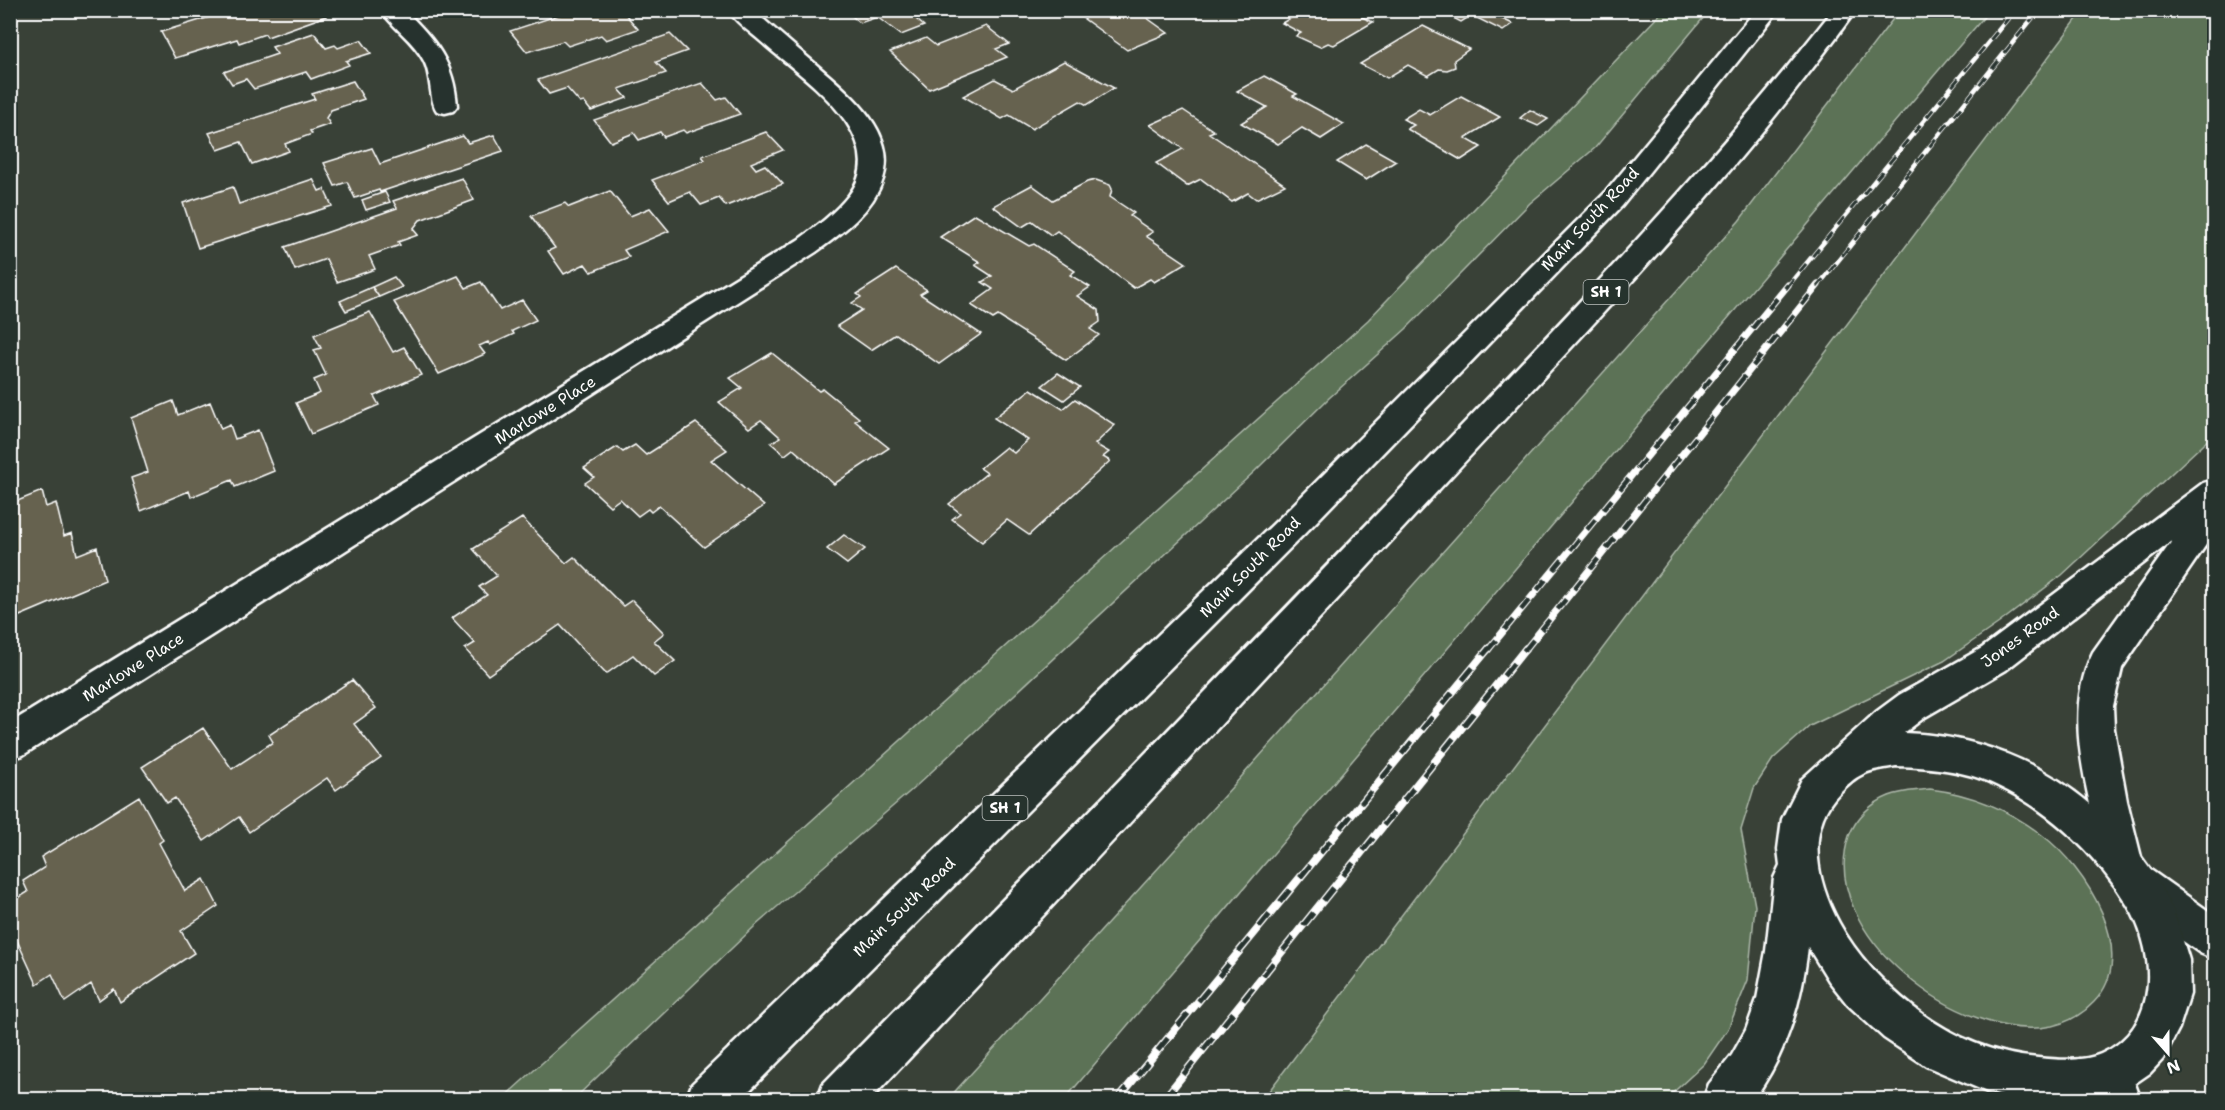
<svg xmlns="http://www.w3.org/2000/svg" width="2225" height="1110" font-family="'Shantell Sans',sans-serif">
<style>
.green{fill:#5b7256;stroke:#adb8aa;stroke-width:1.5}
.building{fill:#66624f;stroke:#fff;stroke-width:1.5}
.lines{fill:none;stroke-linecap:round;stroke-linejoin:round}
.street-casing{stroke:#fff;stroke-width:5}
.secondary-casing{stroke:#fff;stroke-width:5}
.highway-casing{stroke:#fff;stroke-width:5}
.street{fill:#26332d;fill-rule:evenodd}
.secondary{fill:#26332d;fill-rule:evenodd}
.highway{fill:#26332d;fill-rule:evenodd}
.rail-far2-casing{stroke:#fff;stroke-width:4.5}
.rail-far1-casing{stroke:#fff;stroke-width:7}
.rail-casing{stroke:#fff;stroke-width:8}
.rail-far2{stroke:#26332d;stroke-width:3;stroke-dasharray:10;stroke-linecap:butt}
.rail-far1{stroke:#26332d;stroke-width:4.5;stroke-dasharray:13;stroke-linecap:butt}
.rail{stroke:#26332d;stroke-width:5;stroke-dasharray:16;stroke-linecap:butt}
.labels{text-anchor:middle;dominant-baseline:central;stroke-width:6;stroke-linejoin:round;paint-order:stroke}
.shield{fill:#26332d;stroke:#bec2c0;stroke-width:1.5}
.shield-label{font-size:15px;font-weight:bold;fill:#fff}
.street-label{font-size:16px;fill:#fff;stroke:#26332d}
</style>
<rect width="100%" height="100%" fill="#394137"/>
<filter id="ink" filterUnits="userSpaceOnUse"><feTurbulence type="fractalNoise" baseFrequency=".0167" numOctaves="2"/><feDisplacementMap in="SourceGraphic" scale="12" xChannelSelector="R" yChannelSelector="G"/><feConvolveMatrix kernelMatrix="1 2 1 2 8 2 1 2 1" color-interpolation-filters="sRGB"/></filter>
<g filter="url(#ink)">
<path class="green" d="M1663,11H1709L1595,148L1530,203L1406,329L1329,398L1255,471L915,787L754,927L574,1099H502L1368,320Z
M1899,11H1989L1065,1099H948L1233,786L1739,221Z
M2083,11H2214V434L2062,575L1999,623L1944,661L1810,726L1773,759L1754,788L1741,830L1755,906L1748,980L1728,1029L1704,1064L1666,1099H1263Z
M1930,789C1971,794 2008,809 2042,835C2085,867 2141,953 2094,1002C2082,1015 2069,1022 2052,1026C1962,1045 1816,933 1849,836C1856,818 1871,803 1889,796C1902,791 1916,791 1930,789Z"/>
<path class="building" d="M233,10H322L326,16L267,37L265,34L239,43L237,39L175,58L161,32Z
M574,10H635L626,15L638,29L606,40L601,35L568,46L563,41L527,52L510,31Z
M845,10H940L917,20L924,26L901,35L877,17L860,23Z
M1136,10L1168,33L1127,50L1073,11Z
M1304,10H1372L1362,17L1373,22L1334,45L1328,43L1320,47L1296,36L1301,33L1282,23Z
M1438,10H1480L1461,22Z
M1487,12L1513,24L1503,31L1477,18Z
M986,26L1009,44L996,49L1007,57L929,89L890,52L926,38L936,46Z
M1423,26L1469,49L1454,60L1455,67L1447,70L1439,69L1428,76L1408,65L1387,78L1360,64Z
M314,33L326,48L335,45L338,48L361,40L371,53L346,61L349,65L311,79L306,72L254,89L246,79L232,84L224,72L277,54L272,47Z
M670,34L687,51L656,62L666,73L619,89L627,98L591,111L584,102L580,103L567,88L549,94L538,80Z
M1064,61L1114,88L1087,105L1080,101L1032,129L1009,115L1002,119L963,96L995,79L1013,89Z
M1264,76L1297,94L1293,96L1344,124L1321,139L1302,128L1278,144L1241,123L1267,107L1237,91Z
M353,81L364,99L331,110L326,118L330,124L310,131L312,134L285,144L289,151L252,164L241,142L218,150L209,133L315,99L312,94Z
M702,83L717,100L726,97L740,114L686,133L683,130L664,137L660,132L639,140L634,133L611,142L594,120Z
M1461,96L1500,117L1465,138L1481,147L1461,160L1407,129L1414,125L1403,119L1419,109L1430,115Z
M1183,110L1214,131L1209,133L1285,185L1256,199L1248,193L1232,202L1201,179L1187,186L1156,163L1183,149L1150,125Z
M1530,110L1548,119L1538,126L1520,118Z
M766,132L783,150L751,163L756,169L765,165L783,184L726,206L719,198L701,205L690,192L669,201L652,180L705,160L702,156Z
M494,135L503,151L380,192L379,190L355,198L347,182L335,186L324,163L372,148L380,164L463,136L468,143Z
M1366,144L1396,161L1366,180L1337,162Z
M462,178L474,200L420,220L413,229L418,235L398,242L400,245L369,256L375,269L337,282L326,259L295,270L285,247L397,208L393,201Z
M313,179L319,191L324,189L332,206L198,248L183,203L233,187L239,204Z
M1096,180L1110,185L1112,189L1110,197L1134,213L1130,216L1153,232L1146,236L1186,263L1154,282L1150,279L1134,288L1057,231L1051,235L1032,221L1022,227L993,206L1032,185L1053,200L1087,182Z
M610,191L630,216L650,208L669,231L624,250L629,257L591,272L585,264L564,274L548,251L555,248L531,216L565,203L569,207Z
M385,192L390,202L366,210L362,200Z
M975,214L1029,246L1034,244L1075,271L1070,275L1090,287L1077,296L1099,310L1100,322L1090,329L1099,335L1066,360L998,316L993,319L971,305L993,289L982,282L992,276L975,265L980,262L940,237Z
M896,269L927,290L920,294L981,334L939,364L896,334L871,350L837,326L862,310L852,303L861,297L857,294Z
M458,276L466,288L481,282L500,310L522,300L536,320L512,331L514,334L490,345L488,342L479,346L485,354L439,374L394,302Z
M394,277L402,287L379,297L372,287Z
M372,287L379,297L346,311L340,301Z
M370,312L393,352L404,347L421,375L374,396L379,405L311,434L296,403L320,393L314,380L326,375L314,350L321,348L314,335Z
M772,353L819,391L823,389L859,418L855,421L889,448L834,484L793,449L785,455L771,443L780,437L761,420L749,428L719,402L742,388L730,378Z
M1058,373L1080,387L1064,400L1042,386Z
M1031,389L1063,409L1075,399L1115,425L1095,444L1109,452L1103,457L1110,461L1029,535L1007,520L982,542L952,519L960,513L949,504L987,473L980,468L1006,447L1014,453L1028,440L994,418Z
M173,401L178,415L210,402L221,429L230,425L235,439L258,430L274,471L235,487L232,480L191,497L189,491L141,511L131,478L148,472L131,418Z
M696,423L727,450L711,460L764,506L704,547L659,506L651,512L648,509L638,516L620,499L610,506L585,483L594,477L584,468L617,447L623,452L635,445L646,455Z
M42,491L46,507L56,503L64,536L72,533L77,555L97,547L105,580L10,620V504Z
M522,518L566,563L574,557L623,606L632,600L664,633L654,641L675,661L654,676L633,655L606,674L560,625L488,675L465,649L475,643L452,618L487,595L479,587L497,576L473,549Z
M844,535L865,549L847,564L827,549Z
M352,680L376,708L354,724L381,758L336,790L327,778L249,832L239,817L204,841L175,798L167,803L142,767L203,728L232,769L273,742L269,735Z
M139,796L163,840L159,843L185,891L204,879L218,906L181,931L194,953L120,1002L114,989L99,1000L91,984L65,1002L52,974L37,984L10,925V903L28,892L23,881L45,867L41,857Z"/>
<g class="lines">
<defs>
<path id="street" d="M381,10H405C435,41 454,61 457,106L453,111L445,113L437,111C429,100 432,76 424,61C414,41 394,29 381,10Z
M2138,866L2152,871L2214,915V959L2200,953L2124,899L2118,885L2124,871Z
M2079,1059L2135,1084L2141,1100H2070L2064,1096L2057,1081L2064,1066Z"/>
<path id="secondary" d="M728,10H753C772,27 792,44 812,61C844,89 899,129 883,179C873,211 842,233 816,252L23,755L10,759V723L798,240C816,227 835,213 849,195C893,137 803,78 765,45C753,34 737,24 728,10Z
M2214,480V533L2122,668L2113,706L2114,729L2127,801L2141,857L2157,879L2174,912L2189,960L2190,994L2179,1028L2163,1059L2150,1073L2134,1084L2095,1100H2019L1987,1092L1926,1066L1884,1038L1848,1005L1829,981L1808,947C1802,1000 1786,1056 1753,1100H1703L1709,1084L1732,1055L1746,1030L1757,999L1766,951L1774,878L1780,865L1778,849L1782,819L1802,779L1876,712L1899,695L1982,648L2203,483ZM2172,541L2093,652C2069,701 2079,754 2090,804C2039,760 1972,735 1904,733L1925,717L2006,670ZM1896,766C1930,767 1965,770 1996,785C2050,810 2097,855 2128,906C2157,953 2160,1028 2101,1054C2082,1062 2058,1060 2038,1058C1991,1054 1950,1036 1913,1007C1884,984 1857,956 1839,923C1817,883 1804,828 1840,792C1847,785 1854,778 1863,774C1873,769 1885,768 1896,766Z"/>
<path id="highway" d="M1756,10H1779L1622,206L1312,526L740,1100H686L692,1084L1290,508L1604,194Z
M1833,10H1856C1734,180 1586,331 1444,484C1253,690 1063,896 870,1100H817L823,1084C1015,888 1206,692 1396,494C1547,337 1698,182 1833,10Z"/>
</defs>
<use href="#street" class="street-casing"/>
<use href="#secondary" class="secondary-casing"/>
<use href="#highway" class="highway-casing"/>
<use href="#street" class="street"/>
<use href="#secondary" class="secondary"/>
<use href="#highway" class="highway"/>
<defs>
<path id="rail-far2" d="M1787,287L2015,10
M1817,287L2039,10"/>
<path id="rail-far1" d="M1488,650L1788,285
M1525,650L1818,285"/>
<path id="rail" d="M1117,1100L1489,648
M1163,1100L1526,648"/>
</defs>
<use href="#rail-far2" class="rail-far2-casing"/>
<use href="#rail-far1" class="rail-far1-casing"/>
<use href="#rail" class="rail-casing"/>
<use href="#rail-far2" class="rail-far2"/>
<use href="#rail-far1" class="rail-far1"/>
<use href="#rail" class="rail"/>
</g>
</g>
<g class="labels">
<g class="shield">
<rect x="1583.5" y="280" width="45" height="24" rx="4.5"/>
<rect x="982.5" y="796" width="45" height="24" rx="4.5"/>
</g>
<g class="shield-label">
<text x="1606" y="292">SH 1</text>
<text x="1005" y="808">SH 1</text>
</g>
<g class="street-label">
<text transform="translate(1590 219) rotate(-47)">Main South Road</text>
<text transform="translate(545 410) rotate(-32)">Marlowe Place</text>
<text transform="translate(1250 567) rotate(-45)">Main South Road</text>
<text transform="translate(2020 637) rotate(-36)">Jones Road</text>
<text transform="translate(133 667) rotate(-32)">Marlowe Place</text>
<text transform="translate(904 907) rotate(-44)">Main South Road</text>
</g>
</g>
<rect width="2225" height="1110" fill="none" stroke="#26332d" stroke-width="36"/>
<rect x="18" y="18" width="2189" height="1074" fill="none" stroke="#fff" stroke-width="2" filter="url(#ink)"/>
<g transform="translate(2168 1053) rotate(159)" stroke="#26332d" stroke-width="4.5" paint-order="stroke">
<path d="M0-4.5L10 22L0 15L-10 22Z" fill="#ffffff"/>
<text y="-9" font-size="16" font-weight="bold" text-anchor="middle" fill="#ffffff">N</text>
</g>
</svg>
